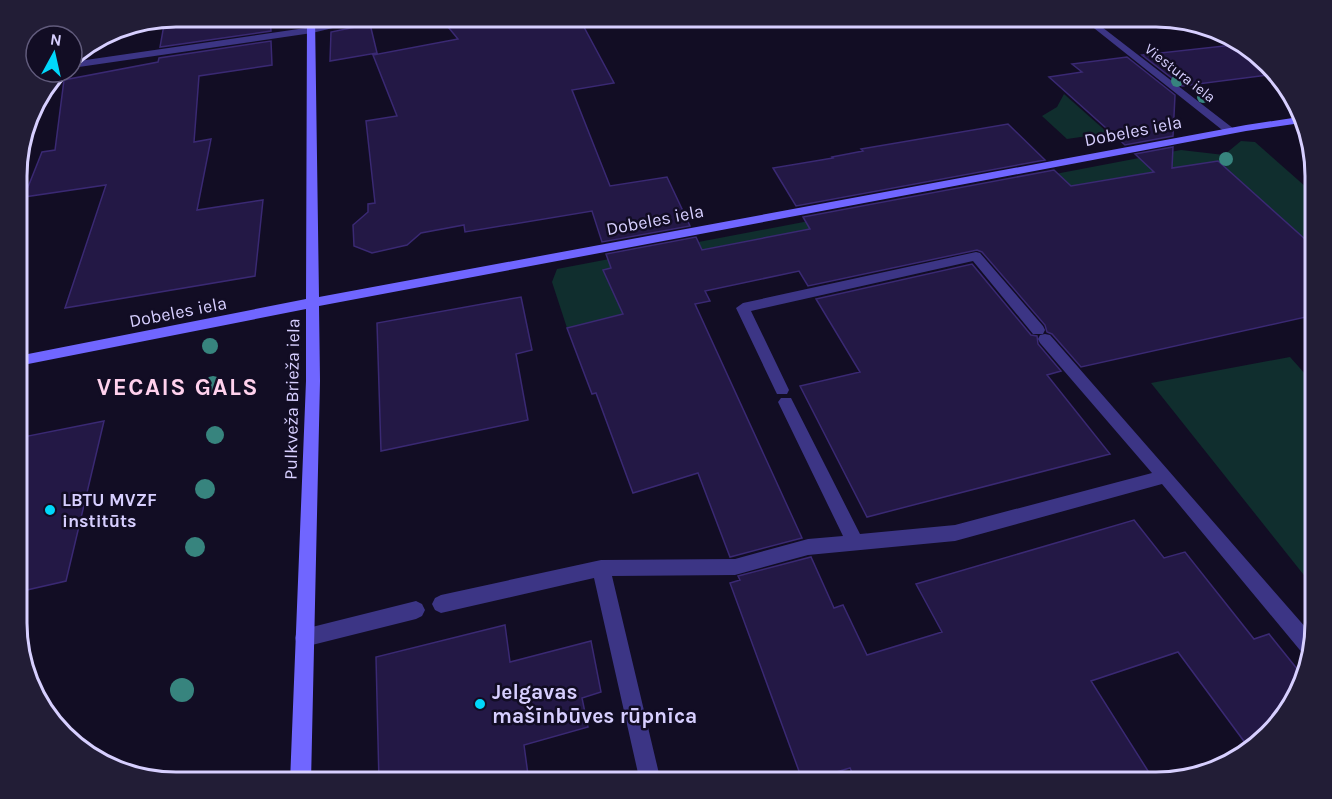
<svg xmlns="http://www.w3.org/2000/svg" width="1332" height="799" font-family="Karla,sans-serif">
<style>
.green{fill:#102e2e}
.building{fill:#231845;stroke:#3a2973;stroke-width:1.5}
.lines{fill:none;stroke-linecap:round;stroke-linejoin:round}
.lane{fill:#3c3585;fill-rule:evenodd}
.street{fill:#3c3585;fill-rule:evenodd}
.secondary{fill:#7066ff;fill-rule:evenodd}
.tree{fill:#37847e}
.poi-dot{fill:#00d7fa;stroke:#120d24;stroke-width:2}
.labels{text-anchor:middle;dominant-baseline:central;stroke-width:5;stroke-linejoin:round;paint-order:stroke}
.far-street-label{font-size:15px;fill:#d7cfff;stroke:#120d24}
.street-label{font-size:18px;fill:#d7cfff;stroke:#120d24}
.poi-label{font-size:18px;font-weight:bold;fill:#d7cfff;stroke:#120d24;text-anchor:start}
.near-poi-label{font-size:21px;font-weight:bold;fill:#d7cfff;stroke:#120d24;text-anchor:start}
.district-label{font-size:24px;font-weight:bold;letter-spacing:1.5px;fill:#ffd1ed;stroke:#120d24}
.rim{fill:none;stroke:#d7cfff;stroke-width:3}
</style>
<rect width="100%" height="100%" fill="#120d24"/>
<path class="green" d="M1064,94L1108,133L1067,139L1042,116L1057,107Z
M1241,141L1255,142L1315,195V250L1218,161L967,204L963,199L604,270L623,314L567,328L552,282L557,269L1181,150L1224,155Z
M1290,357L1315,385V589L1151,383Z"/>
<path class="building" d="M176,16H270L271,31L160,47L165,19Z
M439,16H578L614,83L572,90L610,186L667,177L690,226L602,242L592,211L465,232L464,225L421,233L407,245L372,253L354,246L353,225L368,212V204L375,203L366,121L397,116L373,55L458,39Z
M370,24L377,53L330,61L331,32Z
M271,41L272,65L199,76L194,142L211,139L197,210L263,200L255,276L65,308L106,185L24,197L42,152L55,150L64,80L158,62L159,58Z
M1242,44L1275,74L1182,86L1142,55Z
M1127,57L1175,95L1173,136L1125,145L1049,77L1082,72L1072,64Z
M1008,124L1045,160L796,206L773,168L833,158L832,157L863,151L861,149Z
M1173,147L1172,168L1218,161L1315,248V315L1081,367L1052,334L1047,332L1045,325L982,252L977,250L808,286L799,271L705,291L710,301L695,304L802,538L730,557L698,473L633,493L596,393L592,394L567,328L623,314L603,270L611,268L606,254L696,237L702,250L810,229L803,217L1054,170L1071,186L1154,172L1135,154Z
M972,264L1031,335L1037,336L1038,344L1061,371L1047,375L1110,454L867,517L800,386L860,372L816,299Z
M521,297L532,350L516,354L528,420L381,451L377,323Z
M104,421L66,581L18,592V438Z
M1134,520L1164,558L1185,552L1254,639L1269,634L1302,675L1294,703L1249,748L1178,652L1091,681L1155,782H856L850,768L803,782L730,583L740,580L738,576L811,557L834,608L843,605L867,655L942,632L916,584Z
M505,625L510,662L591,641L601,692L582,698L588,727L524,745L529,782H379L376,657Z"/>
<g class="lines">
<path class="lane" d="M976,252L980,253L1043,326L1045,330L1043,334H1033L973,261L751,311L789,390L787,394H777L775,390L736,308L743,303Z
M1045,334L1050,335L1314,637L1308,656L1304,655L1162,484L955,541L808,555L735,575L612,576L661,782H640L594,578L441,613L435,610L432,604L435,598L441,595L601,560L735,559L808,539L843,536L778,402L781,398H791L860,534L955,525L1152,473L1040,343L1038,339L1040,335Z
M416,601L422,604L425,610L422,616L416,619L304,647L297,645L295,638L297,631L304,629Z"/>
<path class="street" d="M364,17H379L312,33L72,68V62L312,27Z
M1080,17H1089L1234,129V133H1226Z"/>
<path class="secondary" d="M307,17H315L319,297L1246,125L1299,117L1301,123L1246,131L319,306L320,381L311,782H290L306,381V309L18,366V356L306,299Z"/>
</g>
<g class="tree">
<circle cx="1177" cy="81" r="6"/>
<circle cx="1203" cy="97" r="6"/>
<circle cx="1226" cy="159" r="7"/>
<circle cx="210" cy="346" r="8"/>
<circle cx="213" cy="385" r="9"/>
<circle cx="215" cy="435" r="9"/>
<circle cx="205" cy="489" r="10"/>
<circle cx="195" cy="547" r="10"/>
<circle cx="182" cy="690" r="12"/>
</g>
<g class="poi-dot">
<circle cx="50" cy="510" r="6"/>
<circle cx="480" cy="704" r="6"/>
</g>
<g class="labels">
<g class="far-street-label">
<text transform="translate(1180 73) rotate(38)">Viestura iela</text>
</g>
<g class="street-label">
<text transform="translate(1133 131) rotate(-11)">Dobeles iela</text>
<text transform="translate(655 220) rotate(-11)">Dobeles iela</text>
<text transform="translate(178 312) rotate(-11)">Dobeles iela</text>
<text transform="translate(292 399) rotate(-89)">Pulkveža Brieža iela</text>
</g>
<g class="poi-label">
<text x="62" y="500">LBTU MVZF<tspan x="62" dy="21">institūts</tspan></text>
</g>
<g class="near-poi-label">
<text x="492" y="692">Jelgavas<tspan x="492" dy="24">mašīnbūves rūpnīca</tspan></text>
</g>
<g class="district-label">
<text x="178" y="387">VECAIS GALS</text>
</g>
</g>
<path d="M0 0H1332V799H0ZM176 27H1156A149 149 0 0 1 1305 176V623A149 149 0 0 1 1156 772H176A149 149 0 0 1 27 623V176A149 149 0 0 1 176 27Z" fill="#221d36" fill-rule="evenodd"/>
<path class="rim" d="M176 27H1156A149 149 0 0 1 1305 176V623A149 149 0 0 1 1156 772H176A149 149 0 0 1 27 623V176A149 149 0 0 1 176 27Z"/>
<g transform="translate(54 54) rotate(8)"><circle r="28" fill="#120d24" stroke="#615b7c" stroke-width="1.5"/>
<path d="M0-4.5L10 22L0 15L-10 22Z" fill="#00d7fa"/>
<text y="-9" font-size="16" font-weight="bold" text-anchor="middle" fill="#d7cfff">N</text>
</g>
</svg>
